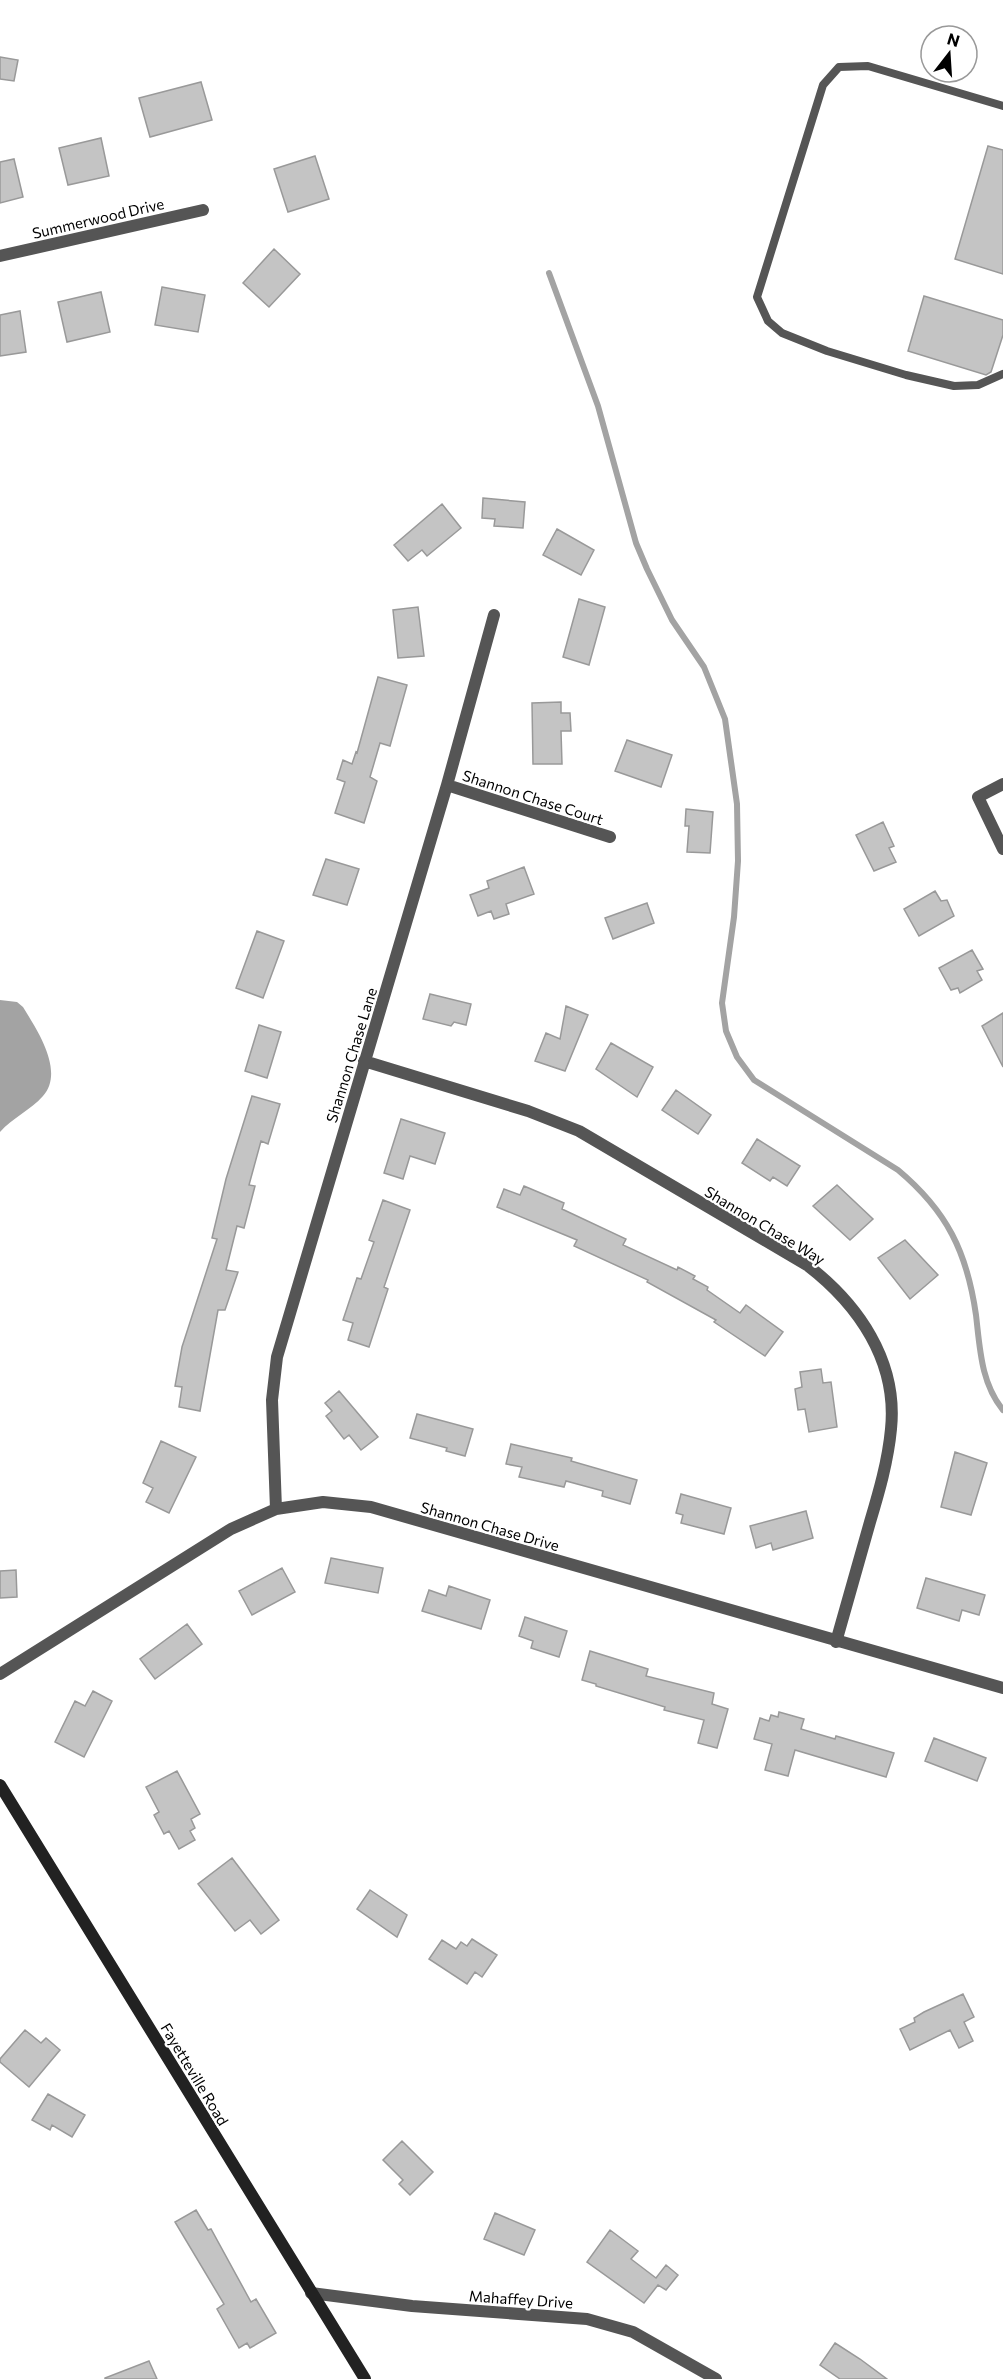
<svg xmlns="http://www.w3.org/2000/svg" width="1003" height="2379" font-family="Commissioner,sans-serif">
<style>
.water{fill:#a3a3a3}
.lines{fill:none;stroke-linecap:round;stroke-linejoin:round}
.stream{stroke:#a3a3a3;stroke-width:6}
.building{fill:#c4c4c4;stroke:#999;stroke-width:1.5}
.lane{stroke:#555;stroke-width:8}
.street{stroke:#555;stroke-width:12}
.secondary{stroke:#222;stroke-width:12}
.labels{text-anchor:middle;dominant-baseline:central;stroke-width:4.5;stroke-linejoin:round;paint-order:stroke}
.street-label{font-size:15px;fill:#000;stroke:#fff}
</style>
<rect width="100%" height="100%" fill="#fff"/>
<path class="water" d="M0,1000L17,1002L23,1007C37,1030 65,1071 43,1096C31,1110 12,1118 0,1132Z"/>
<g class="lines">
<path class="stream" d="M549,273L598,406L636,543L647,569L672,620L704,667L725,719L737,804L738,861L734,917L722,1003L726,1031L737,1057L754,1080L898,1170C947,1211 967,1252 976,1315C980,1349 981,1383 1003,1410"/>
</g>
<path class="building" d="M0,57L18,60L14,81L0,79Z
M201,82L212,120L150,137L139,98Z
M101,138L109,176L68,185L59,148Z
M988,146L1003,150V274L955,259Z
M315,156L329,199L288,212L274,169Z
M14,159L23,197L0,203V162Z
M274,249L300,274L269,307L243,283Z
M162,287L205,295L198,332L155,325Z
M101,292L110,332L67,342L58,302Z
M924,296L1003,320V335L991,372L986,375L908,351Z
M20,311L26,352L0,356V315Z
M483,498L525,502L523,528L494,526L495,519L482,518Z
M442,504L461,528L427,556L422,550L408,561L394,545Z
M557,529L594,550L581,575L543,555Z
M579,599L605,607L589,665L563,657Z
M418,607L424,656L398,658L393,610Z
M378,677L407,685L390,746L380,743L370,777L377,781L364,823L335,813L345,782L337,779L343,760L352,764L356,752L357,753Z
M561,702V713H570L571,731H561L562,764H533L532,703Z
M627,740L672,755L661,787L615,771Z
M686,809L713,812L710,853L687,852L689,826H685Z
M883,822L894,846L889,848L896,862L874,871L856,835Z
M326,859L359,869L347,905L313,895Z
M524,867L534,894L506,904L509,914L494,919L491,911L478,916L470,895L489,888L487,881Z
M935,891L941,901L947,900L954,916L919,936L904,909Z
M647,903L654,923L613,939L605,918Z
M257,931L284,941L263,998L236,988Z
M972,950L983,969L977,971L982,980L960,993L958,988L951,990L939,968Z
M430,994L471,1004L466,1025L454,1022L451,1026L423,1019Z
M566,1006L588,1015L565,1071L535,1061L546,1033L560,1039Z
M1003,1013V1067L982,1026Z
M259,1025L281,1032L267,1078L245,1071Z
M611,1043L653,1067L637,1097L596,1069Z
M676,1090L711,1115L698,1134L662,1110Z
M252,1096L280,1104L268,1144L261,1141L249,1185L255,1186L244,1228L237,1226L226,1270L238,1272L225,1310H218L200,1411L179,1407L182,1387L175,1386L182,1347L217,1239L212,1238L226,1179Z
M401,1119L445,1133L435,1164L410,1156L403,1179L384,1173Z
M757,1139L800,1166L787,1186L773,1177L770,1181L742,1163Z
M837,1185L873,1219L850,1240L813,1206Z
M524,1186L564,1203L562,1209L626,1239L623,1245L677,1270L678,1267L695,1276L693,1279L708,1287L707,1290L740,1313L746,1305L783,1332L765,1356L714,1322L716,1320L647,1282L648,1280L574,1246L577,1240L497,1207L504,1189L520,1195Z
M383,1200L410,1210L384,1287L388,1289L369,1347L348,1340L353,1323L343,1320L357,1278L361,1279L374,1242L369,1240Z
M905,1240L938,1275L910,1299L878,1258Z
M821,1369L823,1383L831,1382L837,1427L809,1432L805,1409L798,1410L795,1389L802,1387L800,1372Z
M339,1391L378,1437L361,1450L349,1435L344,1439L326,1416L332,1411L325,1403Z
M417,1414L473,1429L465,1456L446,1451L447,1448L410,1438Z
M161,1441L196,1457L169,1513L146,1502L153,1488L143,1483Z
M511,1444L572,1458L571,1461L637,1480L630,1504L602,1496L603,1491L566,1481L564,1487L519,1477L522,1467L506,1464Z
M955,1452L987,1463L971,1515L941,1507Z
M681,1494L731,1508L724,1534L681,1523L683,1515L676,1513Z
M806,1511L813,1538L773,1550L771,1543L756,1548L750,1526Z
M331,1558L383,1568L378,1593L325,1583Z
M282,1568L295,1592L252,1615L239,1591Z
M16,1570L17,1597L0,1598V1571Z
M926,1578L985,1595L979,1615L962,1610L959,1621L917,1608Z
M449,1586L490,1600L481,1629L422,1611L429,1590L446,1596Z
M525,1617L567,1631L559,1657L531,1648L533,1641L519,1636Z
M187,1624L202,1644L155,1679L140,1659Z
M590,1651L648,1669L646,1676L714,1693L712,1704L728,1709L717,1748L698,1743L704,1720L664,1710L665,1707L596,1686V1684L582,1680Z
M93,1691L112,1701L84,1757L55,1742L75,1701L85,1706Z
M779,1712L804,1719L801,1729L835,1739L836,1736L894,1753L886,1777L795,1750L788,1776L765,1770L772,1744L754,1739L760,1718L769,1721L771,1715L778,1717Z
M934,1738L986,1758L977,1781L925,1761Z
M177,1771L200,1814L191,1819L195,1828L190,1831L195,1840L179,1849L169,1831L164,1834L154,1815L159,1812L146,1787Z
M232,1858L279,1920L261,1934L250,1920L235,1931L198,1884Z
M370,1890L407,1915L397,1937L357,1909Z
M472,1939L497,1955L482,1977L475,1972L467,1984L429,1959L442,1940L456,1949L461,1942L467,1946Z
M963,1994L974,2017L964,2022L973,2041L959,2048L950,2030L910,2050L900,2029L915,2022L914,2018L924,2012Z
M25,2030L41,2043L46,2038L60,2050L29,2087L0,2062V2059Z
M48,2094L85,2115L72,2137L52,2125L50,2130L32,2120Z
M402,2141L433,2172L410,2195L399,2184L403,2180L383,2160Z
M196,2210L208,2230L211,2229L251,2302L256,2299L276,2333L250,2348L247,2343L239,2348L217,2309L224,2304L175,2222Z
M495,2213L535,2230L524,2255L484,2239Z
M610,2230L638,2251L631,2259L656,2278L666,2265L678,2275L666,2290L658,2285L644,2303L587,2262Z
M835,2343L860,2359L887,2379H840L820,2365Z
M149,2361L157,2379H105V2378Z"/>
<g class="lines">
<path class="lane" d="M1003,106L868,66L839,67L823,85L757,297L768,321L782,333L827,351L906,375L954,386L978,385L1003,374"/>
<path class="street" d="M0,256L203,210
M1003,784L978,797L1003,849
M447,785L610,837
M364,1061L528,1111L579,1131L807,1265C858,1304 898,1361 891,1429C888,1461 879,1492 870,1522C859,1562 847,1602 836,1642
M276,1509L272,1400L277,1357L447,785L494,615
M0,1674L231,1529L276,1509L323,1502L371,1507L1003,1688
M311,2293L412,2306L587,2319L633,2332L716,2379"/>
<path class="secondary" d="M0,1785L365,2379"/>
</g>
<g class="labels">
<g class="street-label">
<text transform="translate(98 218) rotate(-13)">Summerwood Drive</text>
<text transform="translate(533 797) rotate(18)">Shannon Chase Court</text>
<text transform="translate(351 1055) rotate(-73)">Shannon Chase Lane</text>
<text transform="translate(765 1225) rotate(31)">Shannon Chase Way</text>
<text transform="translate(490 1526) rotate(16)">Shannon Chase Drive</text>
<text transform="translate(195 2074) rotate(59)">Fayetteville Road</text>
<text transform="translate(521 2299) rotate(4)">Mahaffey Drive</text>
</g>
</g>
<g transform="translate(949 54) rotate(17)"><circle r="28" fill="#ffffff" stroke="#999999" stroke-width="1.5"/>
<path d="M0-4.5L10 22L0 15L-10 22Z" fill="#000000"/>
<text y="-9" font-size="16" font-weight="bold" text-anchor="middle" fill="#000000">N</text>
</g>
</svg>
